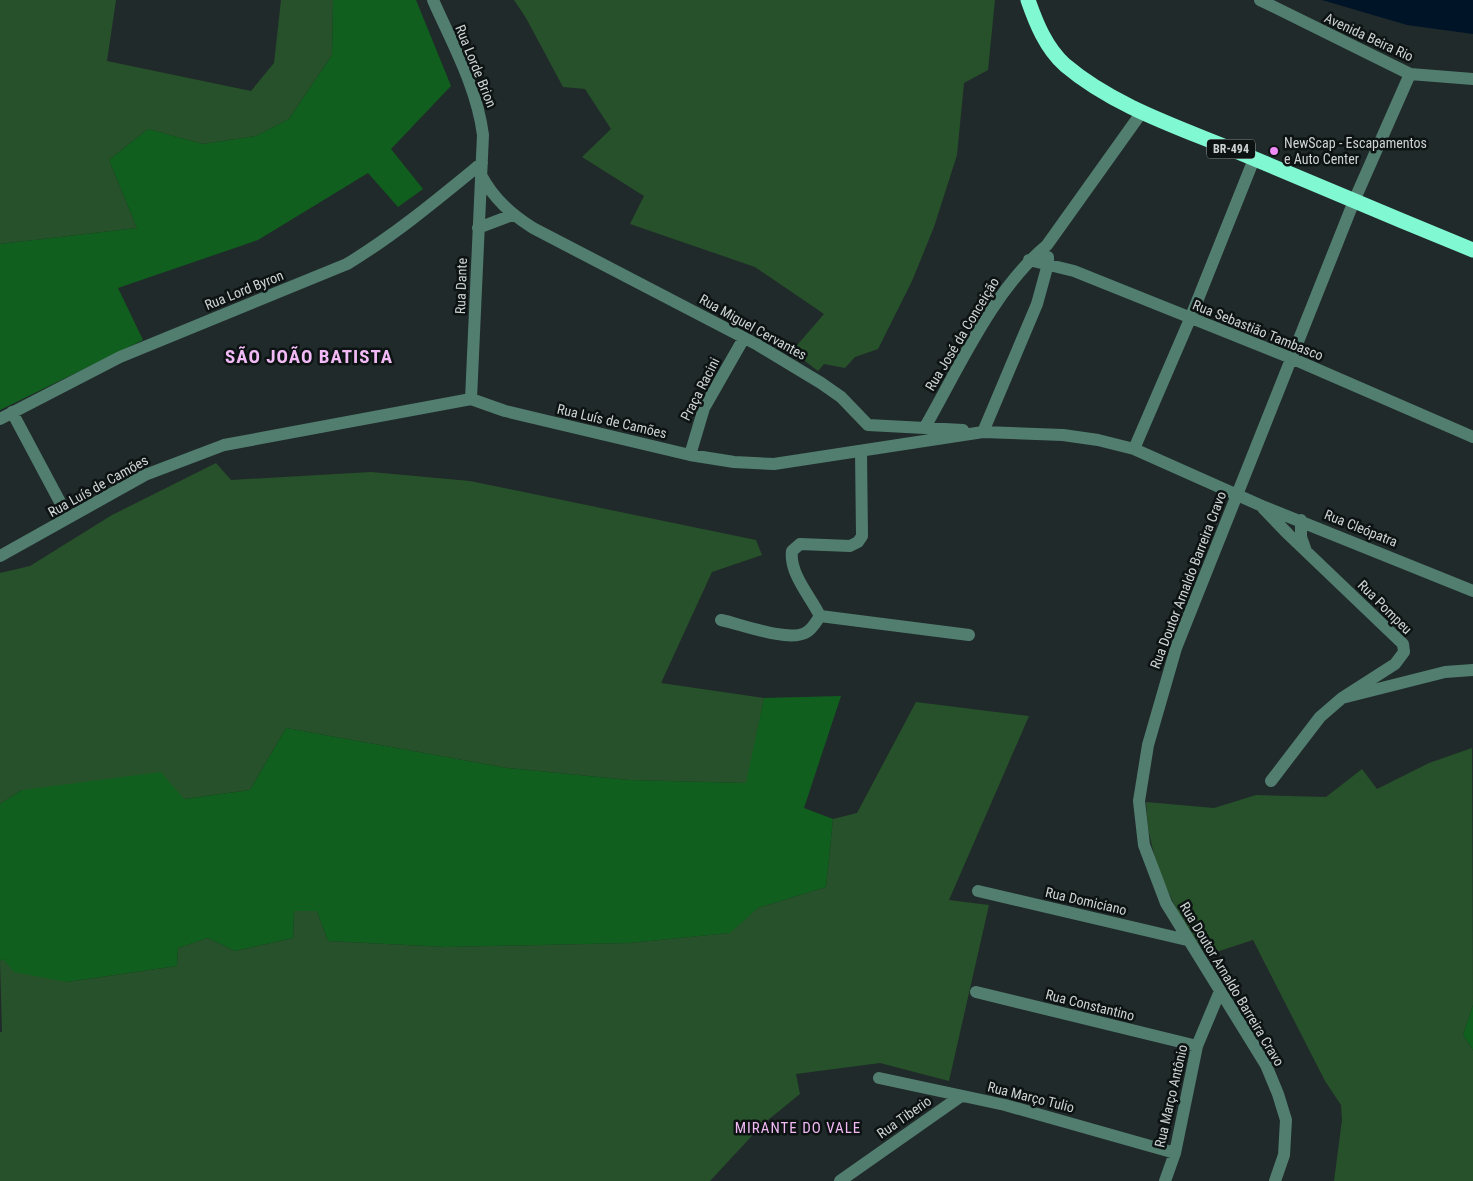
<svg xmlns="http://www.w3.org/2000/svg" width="1473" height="1181" font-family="'Roboto Condensed',sans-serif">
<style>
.green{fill:#27512a}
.forest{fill:#115f1e}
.water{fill:#001427}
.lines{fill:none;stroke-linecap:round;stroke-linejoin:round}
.minor{stroke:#527e6f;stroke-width:12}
.highway{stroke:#80f9d3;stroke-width:15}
.poi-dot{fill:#ef8bf7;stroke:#0d1212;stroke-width:2}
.labels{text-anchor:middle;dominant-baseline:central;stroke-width:5;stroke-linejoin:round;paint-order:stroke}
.shield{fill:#0d1212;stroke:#939999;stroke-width:1}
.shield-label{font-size:12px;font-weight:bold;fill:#cdd3d3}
.street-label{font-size:14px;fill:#cdd3d3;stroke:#0d1212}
.poi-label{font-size:14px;fill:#cdd3d3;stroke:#0d1212;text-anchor:start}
.neighbourhood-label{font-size:15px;letter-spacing:1px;fill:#f1baf5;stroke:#0d1212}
.district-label{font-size:19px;font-weight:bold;letter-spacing:1px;fill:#f1baf5;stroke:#0d1212}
</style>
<rect width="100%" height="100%" fill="#202a2a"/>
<path class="green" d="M0,0H116L107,61L251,91L274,63L281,0H333L332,55L289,119L256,136L203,144L148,129L109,160L137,228L0,244Z
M514,0H995L988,70L964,83L957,155L934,227L912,281L878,349L855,357L845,368L824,364L818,371L792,351L824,314L755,267L630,224L644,196L582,157L611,129L585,89L563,87L526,18Z
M216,463L231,480L371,472L470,481L756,540L762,555L712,572L661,683L764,698L747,783L629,780L507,768L286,728L250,790L184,799L22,790L0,804V573L30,566L112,515Z
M916,702L1029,716L949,900L989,905L949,1081L880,1063L796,1074L800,1094L763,1124L710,1181H0V1032H2L0,961L3,959L67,982L177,966L178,948L208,938L235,951L293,938L294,911H317L328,941L446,947L629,943L729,933L758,908L826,887L833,819L857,813Z
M1472,748L1473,1005L1463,1035L1473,1050V1181H1334L1342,1120L1341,1105L1325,1081L1253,940L1207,955C1181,922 1158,878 1150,837C1147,825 1147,813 1146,802L1214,808L1256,795L1326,797L1362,769L1377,789L1429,763Z"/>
<path class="forest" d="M333,0H416L451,86L391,149L423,189L398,207L368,173L258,240L118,288L143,340L0,410V244L137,228L109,160L148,129L203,144L256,136L289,119L332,55Z
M841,696L804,808L833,819L826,887L758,908L730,933L629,943L446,947L328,941L317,911H294L293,938L235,951L208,938L178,948L177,966L67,982L14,972L3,959L0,961V804L22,790L161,772L184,799L250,790L286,728L507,768L629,780L746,783L764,698Z
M1473,1005V1050L1463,1035Z"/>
<path class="water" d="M1322,0H1473V34L1407,25Z"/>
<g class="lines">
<path class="minor" d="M433,0C452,43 477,87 483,135L471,399
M1260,0L1410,74L1473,79
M481,175C494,199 511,214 533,228L758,345L821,383L841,397L868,425L963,430
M478,228L512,215
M1029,260L1074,271L1291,358L1473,437
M12,412L68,517
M0,419L120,357L347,264C395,235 438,199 482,163
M925,427C960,366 993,290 1047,245L1142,112
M983,432L1037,304L1048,264V257
M1134,449L1190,319L1254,159
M690,455L704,408L744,338
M1263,508L1288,534L1403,644L1404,652L1395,664L1342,698
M1301,520V537L1306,551
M0,556L145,475L224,445L471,399L505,411L690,455L734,462L774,464L983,432L1063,435L1098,440L1134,449L1262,506L1473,591
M820,616L969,635
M721,620C741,624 787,642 805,633C812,630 816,622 820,616C810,596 789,573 792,551L800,544L850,546L858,542L862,536L861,451
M1271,781L1320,717L1342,698L1445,672L1473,670
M978,891L1187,940
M976,992L1197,1046
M879,1078L1005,1105L1175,1153
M840,1181L961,1096
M1165,1181L1175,1153L1197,1046L1220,991
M1275,1181L1284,1155L1286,1120L1278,1094L1266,1065L1166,903L1144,845L1139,801L1148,745L1176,648L1354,201L1410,74"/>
<path class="highway" d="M1028,0C1036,23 1046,48 1065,65C1112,105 1175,126 1231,149C1311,183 1392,217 1473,250"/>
</g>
<circle class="poi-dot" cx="1274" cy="151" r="5"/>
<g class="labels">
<rect class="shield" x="1207" y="139.5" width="48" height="19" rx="4"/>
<g class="shield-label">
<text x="1231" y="149">BR-494</text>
</g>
<g class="street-label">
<text transform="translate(1369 37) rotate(25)">Avenida Beira Rio</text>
<text transform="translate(476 66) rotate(68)">Rua Lorde Brion</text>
<text transform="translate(461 286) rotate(-88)">Rua Dante</text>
<text transform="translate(244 290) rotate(-22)">Rua Lord Byron</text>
<text transform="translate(753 327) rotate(29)">Rua Miguel Cervantes</text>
<text transform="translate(1258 330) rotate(22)">Rua Sebastião Tambasco</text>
<text transform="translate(962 334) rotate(-59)">Rua José da Conceição</text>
<text transform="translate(700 389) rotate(-63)">Praça Racini</text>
<text transform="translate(612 421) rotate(13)">Rua Luís de Camões</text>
<text transform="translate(98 486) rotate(-29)">Rua Luís de Camões</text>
<text transform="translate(1361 528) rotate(22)">Rua Cleópatra</text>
<text transform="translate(1188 580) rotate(-69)">Rua Doutor Arnaldo Barreira Cravo</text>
<text transform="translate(1385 607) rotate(45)">Rua Pompeu</text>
<text transform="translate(1086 901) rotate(13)">Rua Domiciano</text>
<text transform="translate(1232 984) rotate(59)">Rua Doutor Arnaldo Barreira Cravo</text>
<text transform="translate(1090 1005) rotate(14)">Rua Constantino</text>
<text transform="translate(1171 1096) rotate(-77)">Rua Março Antônio</text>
<text transform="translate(1031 1097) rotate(14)">Rua Março Tulio</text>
<text transform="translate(904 1117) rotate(-35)">Rua Tiberio</text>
</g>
<g class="poi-label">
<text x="1284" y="143">NewScap - Escapamentos<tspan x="1284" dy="16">e Auto Center</tspan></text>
</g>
<g class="neighbourhood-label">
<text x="798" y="1128">MIRANTE DO VALE</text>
</g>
<g class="district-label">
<text x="309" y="356">SÃO JOÃO BATISTA</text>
</g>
</g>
</svg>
